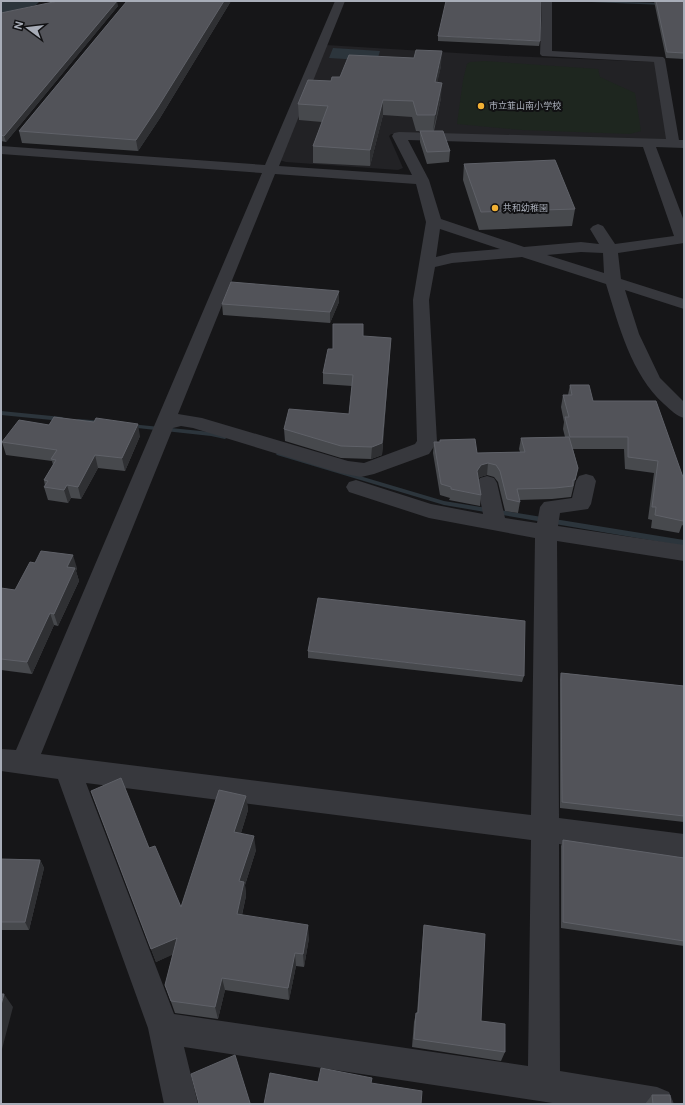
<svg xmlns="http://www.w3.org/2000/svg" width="685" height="1105" font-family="'DM Sans','Noto Sans JP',sans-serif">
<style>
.built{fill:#222225}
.green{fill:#1e261f}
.water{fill:#2c353c}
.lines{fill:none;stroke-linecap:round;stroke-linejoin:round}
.stream{fill:#2c353c;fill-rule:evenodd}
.river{fill:#2c353c;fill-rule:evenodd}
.minor{fill:#37383d;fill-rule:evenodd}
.wall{fill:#47494d}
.shaded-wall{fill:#2f3033}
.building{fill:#525359;stroke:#5f6168}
.poi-dot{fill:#f2b134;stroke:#111113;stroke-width:1.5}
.labels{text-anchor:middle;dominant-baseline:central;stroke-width:4;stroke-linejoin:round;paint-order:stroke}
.far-poi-label{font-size:9px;fill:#a8adb8;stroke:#111113;text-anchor:start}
</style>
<rect width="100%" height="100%" fill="#161618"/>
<path class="built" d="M326,45L506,56L655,62L668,141L391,134L389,136L403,168L398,170L286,162L279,160Z"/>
<path class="green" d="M485,61L598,69L600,77L635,93L641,131L630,134L522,130L457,124L463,80L467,64L470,62Z"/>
<path class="water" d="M333,48L380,51L377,61L329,58Z"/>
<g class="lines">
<path class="stream" d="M589,1L664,3L666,4L664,5L591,2Z
M1,411L62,417L65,419L62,421L1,415Z
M78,419L104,421L107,423L104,425L76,422L75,421Z
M130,424L211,432L227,436L228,437L225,439L211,436L128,427L127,426Z
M279,452L444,501L684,540V546L444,505L277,455L276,454L277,453Z"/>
<path class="river" d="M40,1L36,5L1,14V2Z"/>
<path class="minor" d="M335,1H345L279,166L412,175L392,136L394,133L399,132L666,139L654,62L542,56L540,54L542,1H552V51L663,57L665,59L679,140H684V148L656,147L684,221V243L618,253L621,279L684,299V309L625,290L639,334L660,378L684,402V418C676,416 671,410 664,404C631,374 619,326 606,284L522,257L452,263L435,267L429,300L437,442L429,454L374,474L361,477L340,473L193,428L181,426L173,428L41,754L531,815L535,538L429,518L349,492L346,487L349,482L356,480L431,504L483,514L477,483L480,478L487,476L494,478L497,483L505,518L537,523L540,507L544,502L572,498L576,481L579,476L586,474L593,476L596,481L591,504L588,509L560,513L558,526L684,545V561L557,541L559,818L684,834V860L559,844L560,1071L657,1087L669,1092L674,1104H559L184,1047L198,1104H164L148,1028L58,779L1,771V749L16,750L262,173L1,154V146L265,165ZM408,140L643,147L674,236L615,244L603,226L598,224L593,226L590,229L599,244L581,242L524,247L441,219L429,180ZM275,174L416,184L426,222L413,300L417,441L415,444L364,463L348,461L202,418L178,414ZM440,229L500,249L452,253L436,257ZM581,252L603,253L604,273L547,255ZM86,783L531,840L528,1066L174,1014Z"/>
</g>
<path class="wall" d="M127,1H231L160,118L138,151L22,143L19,131Z
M654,1H684V59L666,58Z
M118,6L6,142L1,141V13Z
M438,36L540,41L539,46L438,41Z
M441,66L437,82L441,98L434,131L450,151L449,162L427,164L420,142V131H416L412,117L383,115L370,166L313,163V146L322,122L299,120L298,104L331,81Z
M464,164L575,209L572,226L479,230L463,180Z
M339,302L330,323L223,315L222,304Z
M391,338L382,455L371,459L341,458L285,441L284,429L349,414L352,386L323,384V373L333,349Z
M570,385L593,401L684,480V526L682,525L679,533L651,528L652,520L648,519L654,473L625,469L624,449H573L578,468L571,497L552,499L519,500L520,502L518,513L505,511L498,482L494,477L487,475L480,477L478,478L481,495L480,506L449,500L450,498L440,495L433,453L434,442H440V440L477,453L520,452L519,449L521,438L565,437L563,429L564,422L561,407L563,395H568Z
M49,425L140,436L125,471L98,468L81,499L71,498L68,503L48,500L44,487L45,486L44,480L53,465L52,461L6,455L2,442Z
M77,568L76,571L79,581L58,626L54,625L32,674L1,670V588L15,590Z
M308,651L524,676L522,682L308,658Z
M561,673L684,686V822L560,808V679Z
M91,791L149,848L181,907L246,796L248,810L241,833L256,850L245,885L246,896L242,915L309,938L304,967L296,966L289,1000L225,990L218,1019L175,1013L165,985L173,954L156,962Z
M563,840L684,858V946L561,928V846Z
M1,859L40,860L44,868L29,930H1Z
M424,925L481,1021L505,1052L501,1061L412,1047L414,1022L416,1013H417L423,935Z
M652,1095L671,1104H645Z"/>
<path class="shaded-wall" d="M117,1L118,6L6,142L4,136Z
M224,1H231L160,118L138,151L136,140Z
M442,51L441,66L434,98L435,82Z
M442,83L441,98L433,131L435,115Z
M383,100V115L370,166V150Z
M339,291V302L330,323V312Z
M391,338L382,455L371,459L372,447Z
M138,424L140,436L125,471L122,458Z
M95,455L98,468L81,499L78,487Z
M488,463L487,475L480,477L476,482L477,471L481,465Z
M67,485L71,498L68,503L64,490Z
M73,555L77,568L76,571L79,581L58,626L54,614L67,567Z
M50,613L54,625L32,674L27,662Z
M246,796L248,810L237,846L234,832Z
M254,836L256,850L245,885L246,896L239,927L237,914L239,881Z
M40,860L44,868L29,930L25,922Z
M308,925L309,938L304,967L303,954Z
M177,938L181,951L156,962L151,949Z
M295,953L296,966L289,1000L288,988Z
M222,978L225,990L218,1019L215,1007Z
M4,994L13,1007L1,1053V1005Z"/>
<path class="building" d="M58,1H117L4,136L1,135V13Z
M127,1H224L158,107L136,140L19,131Z
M446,1H541L540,41L438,36Z
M656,1H684V53L667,52Z
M416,50L442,51L435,82L442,83L435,115H417L413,101L383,100L370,150L313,146L328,106L298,104L308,80L331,81L332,77H340L349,55L414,58Z
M420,131H443L450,151L427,152Z
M555,160L575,209L481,212L464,164Z
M231,282L339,291L330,312L222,304Z
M333,324H363V336L391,338L382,443L372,447L341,446L284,429L289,409L349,414L353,375L323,373L328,349H333Z
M570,385H589L593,401H656L684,480V514L683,521L655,515L656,507H652L658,461L628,457V437H570L565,417H569L563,395H572Z
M54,417L94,422L96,418L138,424L122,458L95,455L78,487L67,485L64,490L44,487L48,481L44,480L56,460L51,459L57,450L2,442L19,420L49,425Z
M569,437L578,468L575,480H573V486L555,488L517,489L520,502L507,499L500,471L496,465L488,463L481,465L477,471L481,495L451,489V487L441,484L434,442H440V440L475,439L477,453L525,452L521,438Z
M41,551L73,555L67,567L75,568L54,614L50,613L27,662L1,659V588L15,590L30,562L35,563Z
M318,598L525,621L524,676L308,651Z
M561,673L684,686V816L562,802Z
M121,778L149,848L155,846L181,907L219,790L246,796L234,832L254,836L239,881L244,882L237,914L308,925L303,954L295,953L288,988L222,978L215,1007L171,1001L165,985L177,938L151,949L91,791Z
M563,840L684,858V941L563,922Z
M1,859L40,860L25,922H1Z
M424,925L485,934L481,1021L505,1024V1052L414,1039L416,1013H418Z
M1,994H4L1,1005Z
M235,1055L250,1103L248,1104H199L191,1074Z
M321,1068L372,1078L371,1083L422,1091L421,1104H264L270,1073L318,1082Z
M652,1095H670L671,1104H653Z"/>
<g class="poi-dot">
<circle cx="481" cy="106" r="4"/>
<circle cx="495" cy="208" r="4"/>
</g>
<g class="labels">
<g class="far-poi-label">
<text x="489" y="106">市立韮山南小学校</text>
<text x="503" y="208">共和幼稚園</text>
</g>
</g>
<rect width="685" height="1105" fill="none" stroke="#a8adb8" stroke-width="4"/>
<g transform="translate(28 28) rotate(285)" stroke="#111113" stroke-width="3" paint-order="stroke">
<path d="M0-3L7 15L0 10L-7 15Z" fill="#a8adb8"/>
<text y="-6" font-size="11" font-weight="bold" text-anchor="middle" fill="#a8adb8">N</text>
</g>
</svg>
